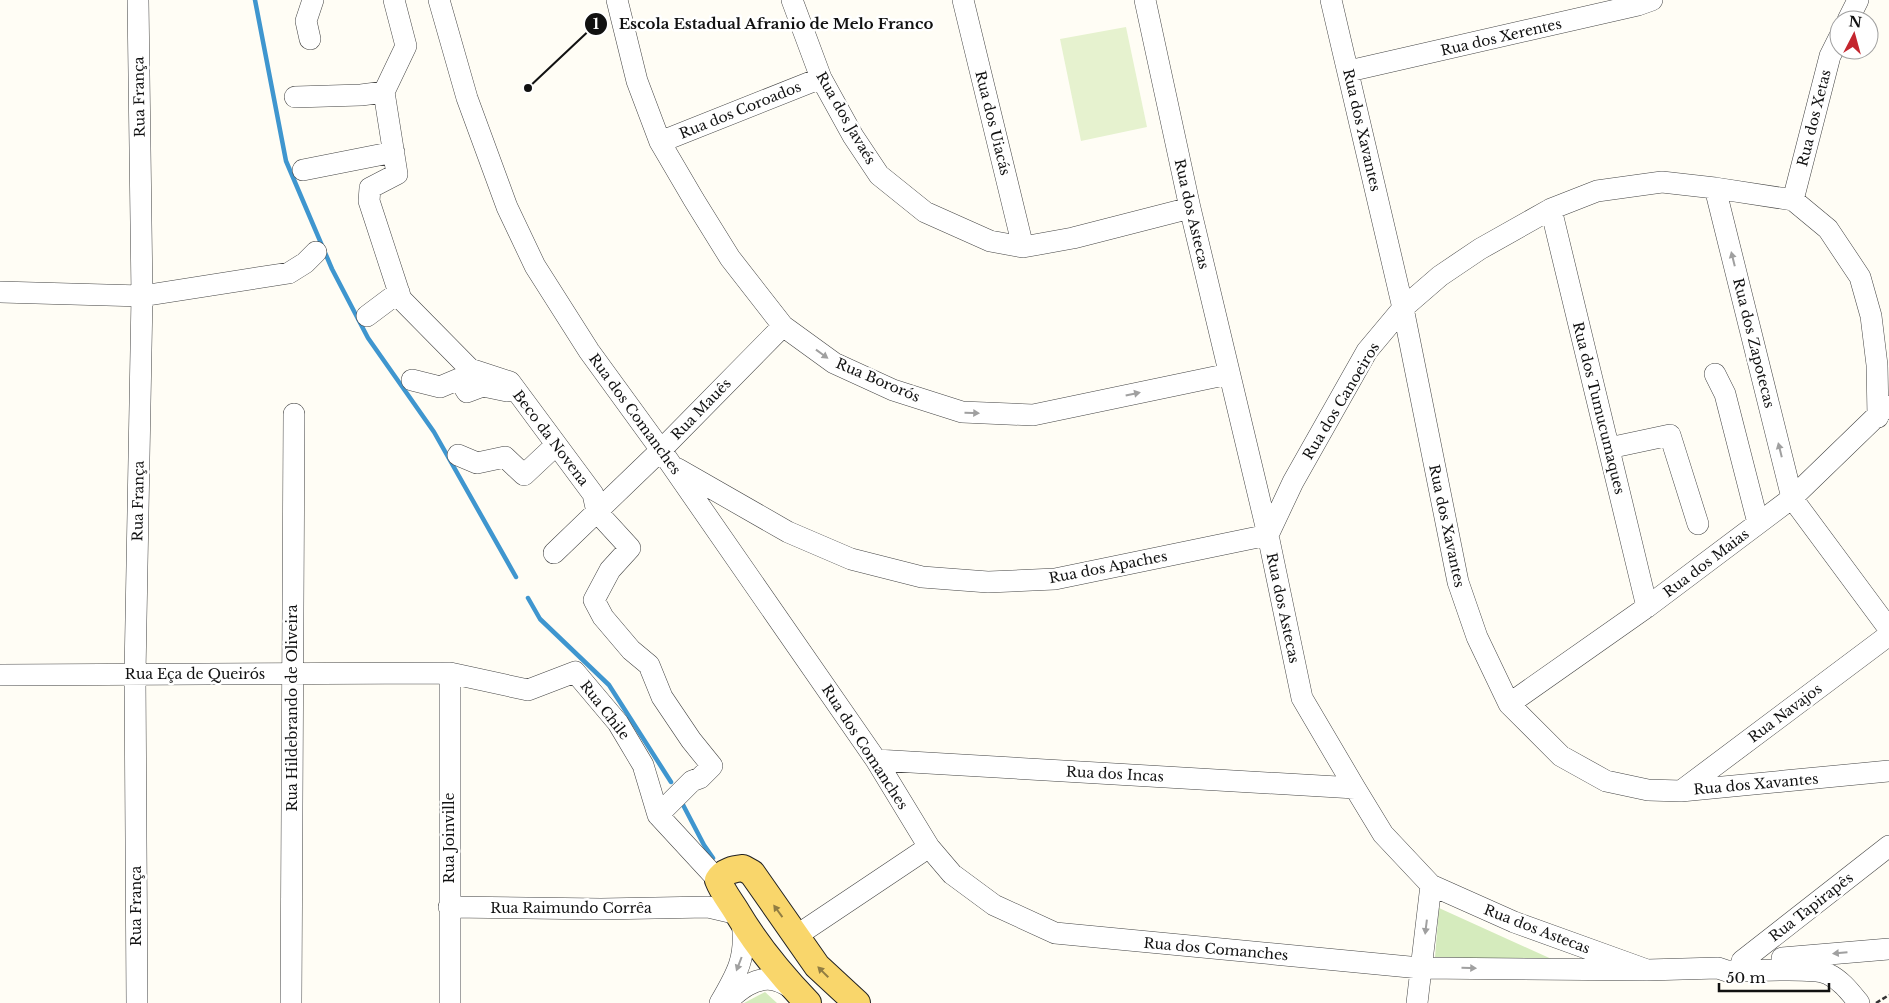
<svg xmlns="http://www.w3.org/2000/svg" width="1889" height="1003" font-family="'Libre Baskerville',serif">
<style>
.green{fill:#d5ebbd}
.pitch{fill:#e6f2cf}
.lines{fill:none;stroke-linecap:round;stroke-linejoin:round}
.stream{stroke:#3f96cf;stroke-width:4.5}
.minor-casing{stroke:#444;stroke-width:22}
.major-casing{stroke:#222;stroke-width:28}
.path{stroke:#333;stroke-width:2.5;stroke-dasharray:5 2.5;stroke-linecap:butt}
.minor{stroke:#fff;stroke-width:21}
.major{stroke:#f9d66b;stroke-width:26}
.oneway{fill:#a0a0a0}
.oneway2{fill:#917d42}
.labels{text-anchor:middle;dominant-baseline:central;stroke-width:5;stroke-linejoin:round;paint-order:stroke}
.street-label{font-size:14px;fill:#111;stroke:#fff}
.leader{fill:none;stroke:#111;stroke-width:2}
.callout-dot{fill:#111;stroke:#fff;stroke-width:2}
.mark-label{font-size:15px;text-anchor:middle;font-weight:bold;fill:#fff}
.callout-label{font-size:15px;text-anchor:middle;font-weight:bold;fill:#111;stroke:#fff;stroke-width:5;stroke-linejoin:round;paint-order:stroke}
</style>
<rect width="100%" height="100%" fill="#fffdf5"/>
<path class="green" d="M1439,908L1556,961L1435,957Z
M765,992L777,1003H744Z"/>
<path class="pitch" d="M1126,27L1147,127L1081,141L1060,39Z"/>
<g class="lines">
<path class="stream" d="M255,0L286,161L332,269L368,338L434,432L516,577
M528,598L540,619L609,685L671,782
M681,801L704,845L713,858"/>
<defs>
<path id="minor" d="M394,0L406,46L384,92L397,174L370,188L369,201L401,299L470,369L510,382L593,494L597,512L630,548L610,570L594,600L603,617L631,650L649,665L662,697L691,740L712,766L700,778L692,781L658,815
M439,0L467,98L507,207L535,266L589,351L661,450L876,760L929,847L952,874L994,905L1055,933L1420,968L1647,970
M617,0L637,81L660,142L694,200L730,258L783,326L834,363L893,390L962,412L1033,415L1229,374
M792,0L821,78L853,136L879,175L925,212L990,241L1023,247L1073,238L1190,208
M963,0L1023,247
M1145,0L1190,208L1268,535L1302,698L1355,788L1383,834L1431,885L1514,922L1647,970L1718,968L1727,971C1748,972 1813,966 1828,974C1841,980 1850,992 1859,1003
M1331,0L1403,308L1458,582L1477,637L1509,704L1561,756L1606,781L1648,790L1681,791L1889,771
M1848,20L1858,0
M310,39L306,21L313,0
M1349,71L1638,5L1652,0
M295,97L361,95L384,92
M660,142L821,78
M303,170L394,152
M1715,188L1792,498L1889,629
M1793,200L1830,56L1839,38
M1551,209L1647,607
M0,292L142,296L289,273L305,263L316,252
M367,316L399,292
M1715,374L1725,394L1758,523
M412,380L440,387L459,379L467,392L483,386L507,391
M1609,448L1670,435L1698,524
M458,455L477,463L505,457L524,475L556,445
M678,469L788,532L851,559L922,577L988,582L1055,579L1268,535L1293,482L1367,351L1403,308L1440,276L1480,249L1551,209L1597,191L1662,182L1715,188L1793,200L1828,229L1860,277L1871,316L1877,365L1878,417
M554,553L661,450L783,326
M450,673V1003
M0,675L450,673L528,690L575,672L618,723L643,765L658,815L718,880
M1509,704L1647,607L1792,498L1887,406
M876,760L1355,788
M1681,791L1889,635
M449,907L601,909L708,907L738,914
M796,936L929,847
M1782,958L1889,949
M1740,972L1742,961L1889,846
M137,1003L135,674L142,296L138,0
M291,1003L294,414
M720,1003C737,974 747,957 742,922
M725,1003C738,991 755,976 774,980C781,981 789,987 796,990
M1417,1003L1431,885"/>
<path id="major" d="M808,1003C783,977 756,944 738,914C731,902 723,893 718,880C723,871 734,869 743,868L752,873L817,966L857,1003"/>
</defs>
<use href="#minor" class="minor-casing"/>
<use href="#major" class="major-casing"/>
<path class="path" d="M1876,1003L1889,995"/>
<use href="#minor" class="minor"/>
<use href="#major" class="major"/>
</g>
<defs><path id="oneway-solid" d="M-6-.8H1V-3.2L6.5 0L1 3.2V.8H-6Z" transform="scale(1.25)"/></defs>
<g class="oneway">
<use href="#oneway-solid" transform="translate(1733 259) rotate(-104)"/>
<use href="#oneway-solid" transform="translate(822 354) rotate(36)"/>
<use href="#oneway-solid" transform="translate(1133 394) rotate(-12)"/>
<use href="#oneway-solid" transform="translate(972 413) rotate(2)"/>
<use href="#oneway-solid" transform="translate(1780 450) rotate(-104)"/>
<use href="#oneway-solid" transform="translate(1426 927) rotate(97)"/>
<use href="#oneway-solid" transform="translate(1840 953) rotate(175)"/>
<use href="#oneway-solid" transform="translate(739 964) rotate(111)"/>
<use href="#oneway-solid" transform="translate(1469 968) rotate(1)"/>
</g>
<g class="oneway2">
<use href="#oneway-solid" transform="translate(778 911) rotate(-126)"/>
<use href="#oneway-solid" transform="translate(823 972) rotate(-135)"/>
</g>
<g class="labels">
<g class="street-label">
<text transform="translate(1501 37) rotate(-13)">Rua dos Xerentes</text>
<text transform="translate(139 97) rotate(-91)">Rua França</text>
<text transform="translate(740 110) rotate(-22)">Rua dos Coroados</text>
<text transform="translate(846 118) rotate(60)">Rua dos Javaés</text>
<text transform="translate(1814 118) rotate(-76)">Rua dos Xetas</text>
<text transform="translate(993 123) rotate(76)">Rua dos Uiacás</text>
<text transform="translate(1362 130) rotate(77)">Rua dos Xavantes</text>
<text transform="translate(1192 214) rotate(77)">Rua dos Astecas</text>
<text transform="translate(1754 343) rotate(76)">Rua dos Zapotecas</text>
<text transform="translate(878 380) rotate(23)">Rua Bororós</text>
<text transform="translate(1341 401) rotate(-59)">Rua dos Canoeiros</text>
<text transform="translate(1599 408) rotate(76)">Rua dos Tumucumaques</text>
<text transform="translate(701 409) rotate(-46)">Rua Mauês</text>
<text transform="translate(635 414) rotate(54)">Rua dos Comanches</text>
<text transform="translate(551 438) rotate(53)">Beco da Novena</text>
<text transform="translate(138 501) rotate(-89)">Rua França</text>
<text transform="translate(1447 526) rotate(78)">Rua dos Xavantes</text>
<text transform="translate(1706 563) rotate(-37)">Rua dos Maias</text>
<text transform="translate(1108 567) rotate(-11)">Rua dos Apaches</text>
<text transform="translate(1283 608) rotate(78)">Rua dos Astecas</text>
<text x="195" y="674">Rua Eça de Queirós</text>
<text transform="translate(292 708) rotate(-90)">Rua Hildebrando de Oliveira</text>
<text transform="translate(605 710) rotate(52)">Rua Chile</text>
<text transform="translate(1785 713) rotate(-37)">Rua Navajos</text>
<text transform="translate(865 747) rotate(57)">Rua dos Comanches</text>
<text transform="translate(1115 774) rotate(3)">Rua dos Incas</text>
<text transform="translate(1756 784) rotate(-5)">Rua dos Xavantes</text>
<text transform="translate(449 838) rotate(-90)">Rua Joinville</text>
<text transform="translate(136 906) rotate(-90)">Rua França</text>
<text transform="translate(1811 907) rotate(-38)">Rua Tapirapês</text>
<text x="571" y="908">Rua Raimundo Corrêa</text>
<text transform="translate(1537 929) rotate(21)">Rua dos Astecas</text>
<text transform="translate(1216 949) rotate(5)">Rua dos Comanches</text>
</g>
</g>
<path class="leader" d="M528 88L596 24"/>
<g class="callout-dot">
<circle cx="528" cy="88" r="5"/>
<circle cx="596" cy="24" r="12"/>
</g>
<g class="mark-label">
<text x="596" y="29">1</text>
</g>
<g class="callout-label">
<text x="776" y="29">Escola Estadual Afranio de Melo Franco</text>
</g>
<g transform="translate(1854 35) rotate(6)"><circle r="24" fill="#ffffff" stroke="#a0a0a0"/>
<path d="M0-4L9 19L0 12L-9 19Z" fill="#c4262e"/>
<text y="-8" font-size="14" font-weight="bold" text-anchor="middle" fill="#111111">N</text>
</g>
<path d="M1719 983v8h110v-8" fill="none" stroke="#111111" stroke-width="2.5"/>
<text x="1726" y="983" font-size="15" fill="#111111" stroke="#ffffff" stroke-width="4" paint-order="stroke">50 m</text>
</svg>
